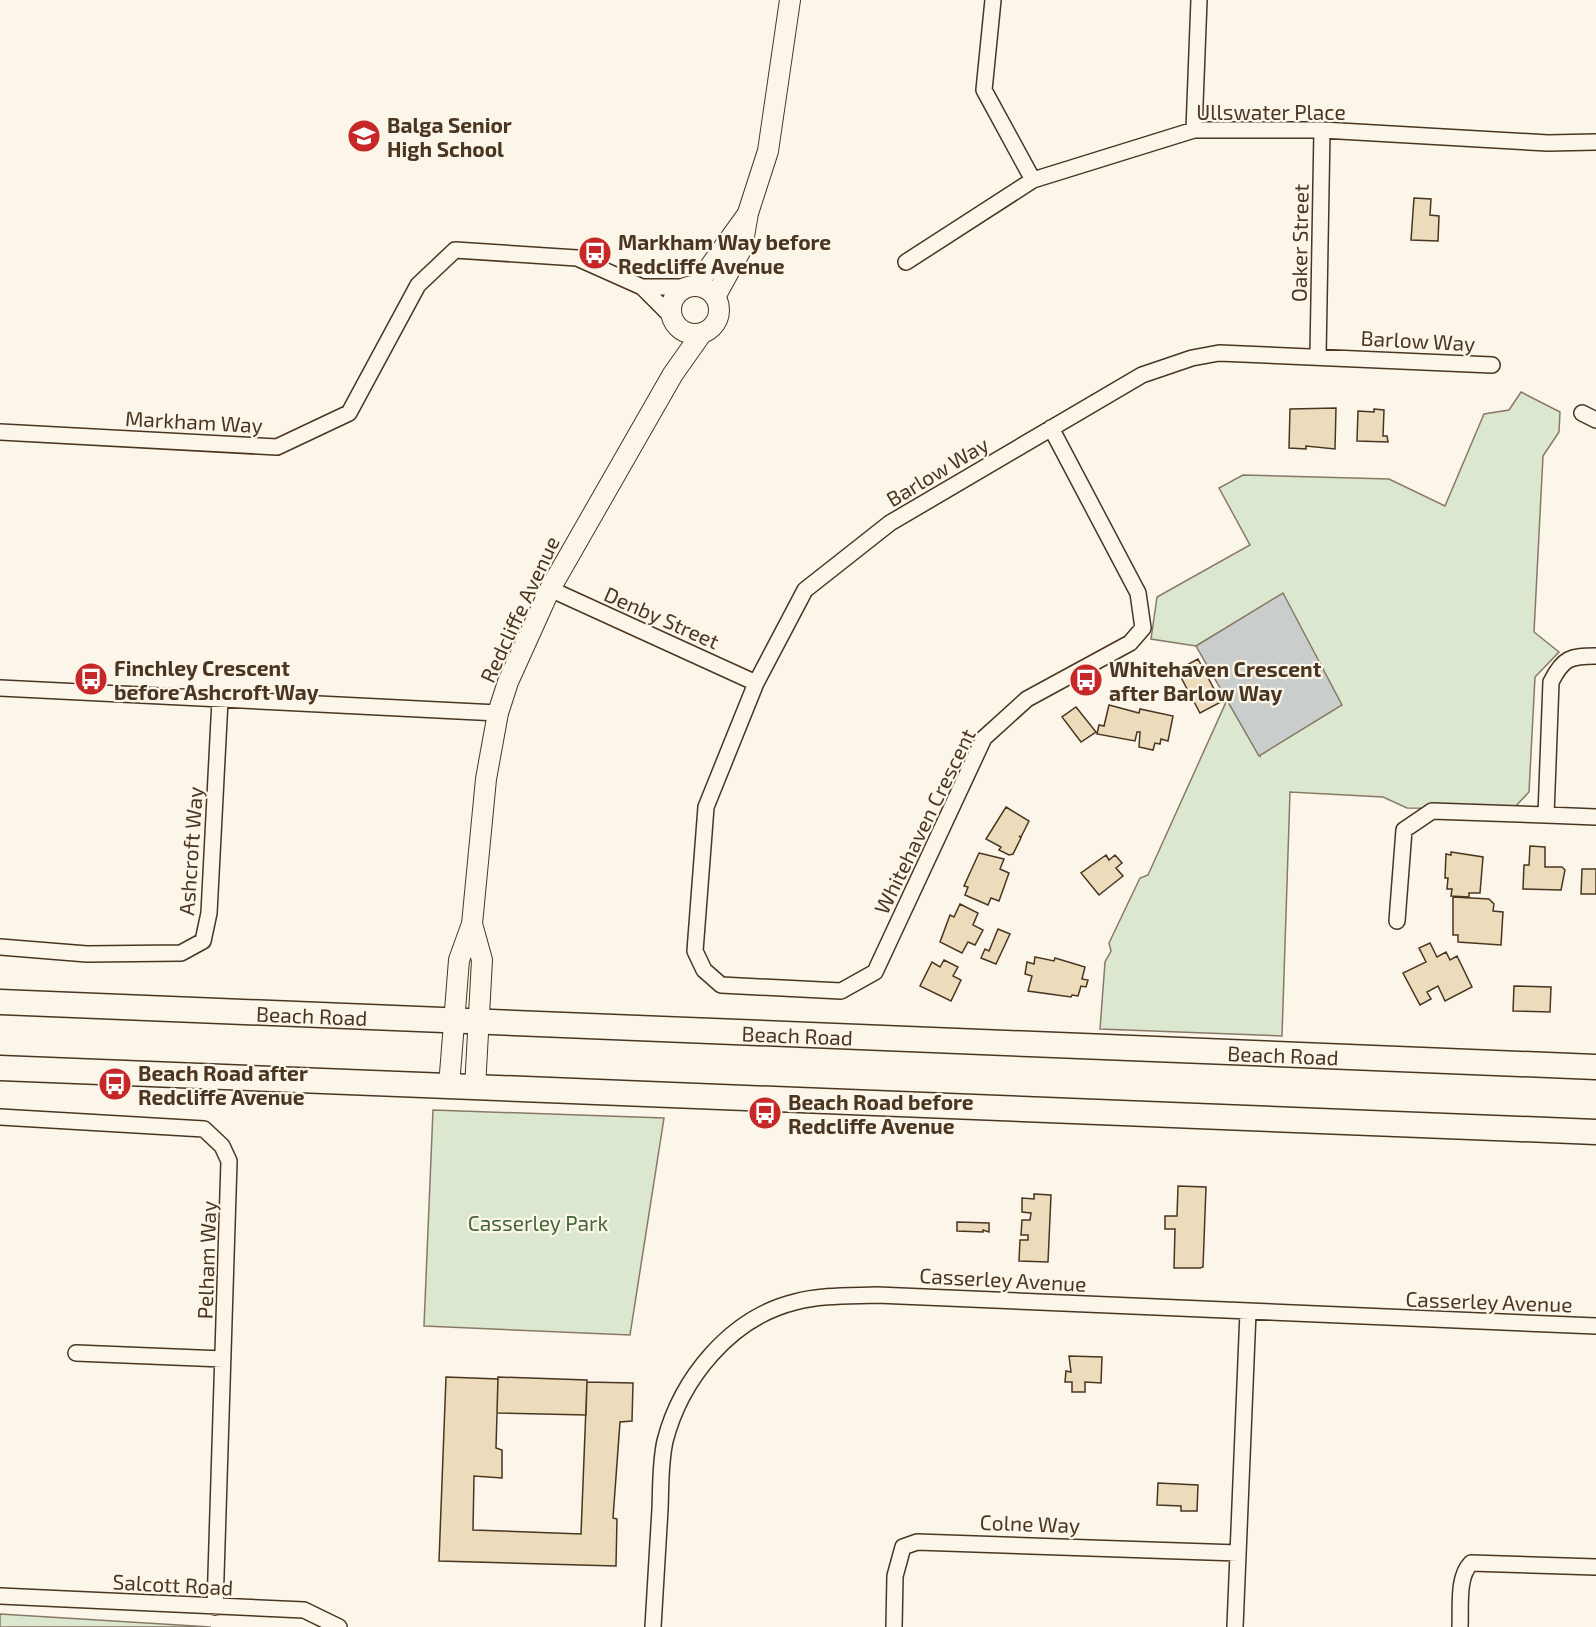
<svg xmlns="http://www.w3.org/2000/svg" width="1596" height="1627" font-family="'Exo 2',sans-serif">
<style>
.green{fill:#dce7d0;stroke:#887966;stroke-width:1.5}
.water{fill:#c9cecd;stroke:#887966;stroke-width:1.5}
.building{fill:#ecdcbc;stroke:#4a3520;stroke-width:1.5}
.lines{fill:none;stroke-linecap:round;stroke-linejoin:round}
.minor-casing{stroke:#4a3520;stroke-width:18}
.tertiary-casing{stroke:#4a3520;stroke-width:22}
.primary-casing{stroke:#4a3520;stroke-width:27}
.minor{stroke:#fbf6e9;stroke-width:15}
.tertiary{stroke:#fbf6e9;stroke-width:20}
.primary{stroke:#fbf6e9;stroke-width:24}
.labels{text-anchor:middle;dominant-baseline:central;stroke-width:4.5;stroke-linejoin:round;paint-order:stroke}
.street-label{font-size:21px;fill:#4a3520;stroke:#fbf6e9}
.poi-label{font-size:21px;font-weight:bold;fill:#4a3520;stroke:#fbf6e9;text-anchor:start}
.park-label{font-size:21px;fill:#436837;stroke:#fbf6e9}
</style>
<rect width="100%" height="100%" fill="#fbf6e9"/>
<path class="green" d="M1521,392L1560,412L1559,432L1543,456L1534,632L1559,652L1535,677L1529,792L1513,809L1407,808L1383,797L1290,792L1282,1036L1100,1029L1105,962L1111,951L1109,943L1140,878L1148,875L1227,700L1260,756L1283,594L1196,646L1151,639L1157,597L1250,545L1219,488L1243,475L1389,479L1445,506L1484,414L1509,410Z
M433,1110L664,1118L630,1335L424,1326Z
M0,1614L211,1627H0Z"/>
<path class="water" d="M1283,593L1342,705L1259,756L1196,646Z"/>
<path class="building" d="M1414,198L1431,199L1430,215L1439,216L1438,241L1411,240Z
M1336,408L1335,449L1306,446V449L1289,448L1290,409Z
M1374,409L1384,410L1383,436H1387L1388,442L1357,441L1358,411L1374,412Z
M1198,659L1221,702L1200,713L1177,670Z
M1109,705L1139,713L1140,709L1173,716L1168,741L1161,739L1160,744L1155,743L1153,750L1139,747L1140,732H1137L1135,741L1097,734L1099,725L1104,726Z
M1076,707L1096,732L1081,742L1062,717Z
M1006,807L1029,821L1021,837L1019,836L1021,838L1013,854L1009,855L999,850L1001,847L986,839Z
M1530,846L1545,847V867H1562L1565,870L1561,890L1523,889L1524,865H1529Z
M1451,852L1483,857L1480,893H1469V897L1451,896L1452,889H1447L1448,878H1445L1446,854L1451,855Z
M979,853L1004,859L1000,869L1009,873L999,901L991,898L988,905L965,895L968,887L964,886Z
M1106,855L1109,860L1115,855L1122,863L1116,868L1123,876L1099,895L1081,873Z
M1582,869H1596V894H1581Z
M1453,897L1489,899L1494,904L1493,911L1503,912L1501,945L1458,942V935H1453Z
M960,904L978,913L973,925L983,930L975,945L968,942L962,953L940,942L950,915L954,917Z
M998,929L1010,934L996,964L981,958L985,949L989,951Z
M1430,943L1437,957L1446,952L1450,960L1457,956L1472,987L1445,1001L1438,986L1427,992L1431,999L1420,1005L1403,973L1426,962L1419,948Z
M1035,957L1054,961L1055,958L1085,967L1082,979L1088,980L1086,987L1081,986L1078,996L1072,995L1071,997L1028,991L1032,976L1025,974L1027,962L1034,964Z
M944,960L958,967L953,976L961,980L951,1001L920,986L932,962L940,967Z
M1514,986L1551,987L1550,1012L1513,1011Z
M1178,1186L1206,1187L1203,1267L1200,1268H1174L1175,1229H1165V1216H1177Z
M1034,1194L1051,1195L1048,1262L1019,1261L1020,1240H1028V1235H1021L1022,1220H1030L1031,1213L1022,1212V1198L1034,1199Z
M957,1222L989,1223V1232L983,1230V1232L957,1231Z
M1069,1356L1102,1357L1101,1383L1085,1382V1392H1072V1382H1065L1066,1371L1071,1372Z
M446,1377L498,1379L496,1448L502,1450V1478L474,1476L473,1530L581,1534L587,1382L633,1383L632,1421L620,1422L613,1518L617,1519L616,1566L439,1561Z
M498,1377L587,1380L586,1415L497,1413Z
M1158,1483L1198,1485L1197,1511H1181V1506L1157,1505Z"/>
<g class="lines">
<defs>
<path id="minor" d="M993,0L984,90L1033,180
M1194,130L1199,0
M906,262L1033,180L1194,130H1322L1548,143L1596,142
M642,287H689
M1318,356L1322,130
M1582,413L1596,420
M1051,428L1138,593L1143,628L1130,643L1027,699L984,738L875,972L841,991L721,985L704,970L695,951L706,807L756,683L805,590L890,523L1142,375L1192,358L1219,353L1492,365
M0,432L277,447L349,413L418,285L455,250L577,258L642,287L672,317
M550,589L756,683
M1596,656C1570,656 1563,658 1551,682L1546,815L1596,817
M0,688L498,713
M1397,921L1404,830L1432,811L1546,815
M0,947L87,954L181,953L203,941L209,913L220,700
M0,1117L204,1129L222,1146L229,1161L215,1607
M76,1353L223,1359
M0,1596L304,1610L339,1627
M653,1627C655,1588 658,1548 660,1509C661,1486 660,1464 665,1441C681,1379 730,1318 795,1302C821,1295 850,1296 877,1295L1596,1326
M894,1627L895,1576L903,1547L917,1542L1238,1553
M1235,1627L1248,1312
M1460,1627C1461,1607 1457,1577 1471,1563L1596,1567"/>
<path id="tertiary" d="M696,286L747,215
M671 310a24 24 0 1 1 48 0a24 24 0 1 1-48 0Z
M715,297L742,248L748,213L768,151L790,0
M472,924L482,960L475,1088
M449,1086L459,960L472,924L486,779L498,713L508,682L550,589L673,374L702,333"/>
<g id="primary">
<path id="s1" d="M0,1002L1596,1067"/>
<path d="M0,1068L1596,1132"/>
</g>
</defs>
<use href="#minor" class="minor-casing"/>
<use href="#tertiary" class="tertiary-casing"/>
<use href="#primary" class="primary-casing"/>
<use href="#minor" class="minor"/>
<use href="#tertiary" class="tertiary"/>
<use href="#primary" class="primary"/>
</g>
<defs>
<symbol id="school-disc" viewBox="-11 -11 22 22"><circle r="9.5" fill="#c62828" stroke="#fbf6e9"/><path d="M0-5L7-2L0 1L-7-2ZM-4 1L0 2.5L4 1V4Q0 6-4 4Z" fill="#fff"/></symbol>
<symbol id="bus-disc" viewBox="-11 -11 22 22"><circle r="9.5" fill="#c62828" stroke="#fbf6e9"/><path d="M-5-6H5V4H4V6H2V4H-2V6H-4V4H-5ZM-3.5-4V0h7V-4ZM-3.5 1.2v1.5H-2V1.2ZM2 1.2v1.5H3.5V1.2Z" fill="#fff"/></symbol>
</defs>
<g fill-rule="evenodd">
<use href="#school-disc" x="345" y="117" width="38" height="38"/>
<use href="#bus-disc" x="576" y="234" width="38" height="38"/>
<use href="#bus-disc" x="72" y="660" width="38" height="38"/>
<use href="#bus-disc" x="1067" y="661" width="38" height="38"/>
<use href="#bus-disc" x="96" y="1065" width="38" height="38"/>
<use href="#bus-disc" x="746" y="1094" width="38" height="38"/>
</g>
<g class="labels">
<g class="street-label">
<text x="1271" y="111">Ullswater Place</text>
<text transform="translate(1299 243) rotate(-89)">Oaker Street</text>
<text transform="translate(1418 340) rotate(3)">Barlow Way</text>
<text transform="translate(194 421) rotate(3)">Markham Way</text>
<text transform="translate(937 471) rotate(-31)">Barlow Way</text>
<text transform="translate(519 609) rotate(-65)">Redcliffe Avenue</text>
<text transform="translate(662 617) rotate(24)">Denby Street</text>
<text transform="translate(924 821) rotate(-64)">Whitehaven Crescent</text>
<text transform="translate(190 851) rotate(-86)">Ashcroft Way</text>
<text stroke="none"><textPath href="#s1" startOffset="312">Beach Road</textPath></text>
<text stroke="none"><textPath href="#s1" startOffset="798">Beach Road</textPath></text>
<text stroke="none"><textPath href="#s1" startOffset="1284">Beach Road</textPath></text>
<text transform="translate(206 1260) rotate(-88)">Pelham Way</text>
<text transform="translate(1003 1279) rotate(3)">Casserley Avenue</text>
<text transform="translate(1489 1301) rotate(2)">Casserley Avenue</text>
<text transform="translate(1030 1523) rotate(2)">Colne Way</text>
<text transform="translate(173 1584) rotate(3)">Salcott Road</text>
</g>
<g class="poi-label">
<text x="387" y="124">Balga Senior<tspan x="387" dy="24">High School</tspan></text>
<text x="618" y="241">Markham Way before<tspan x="618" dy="24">Redcliffe Avenue</tspan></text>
<text x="114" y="667">Finchley Crescent<tspan x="114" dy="24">before Ashcroft Way</tspan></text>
<text x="1109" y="668">Whitehaven Crescent<tspan x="1109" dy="24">after Barlow Way</tspan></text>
<text x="138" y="1072">Beach Road after<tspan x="138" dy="24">Redcliffe Avenue</tspan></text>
<text x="788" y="1101">Beach Road before<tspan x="788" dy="24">Redcliffe Avenue</tspan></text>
</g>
<g class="park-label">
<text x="538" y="1222">Casserley Park</text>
</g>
</g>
</svg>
